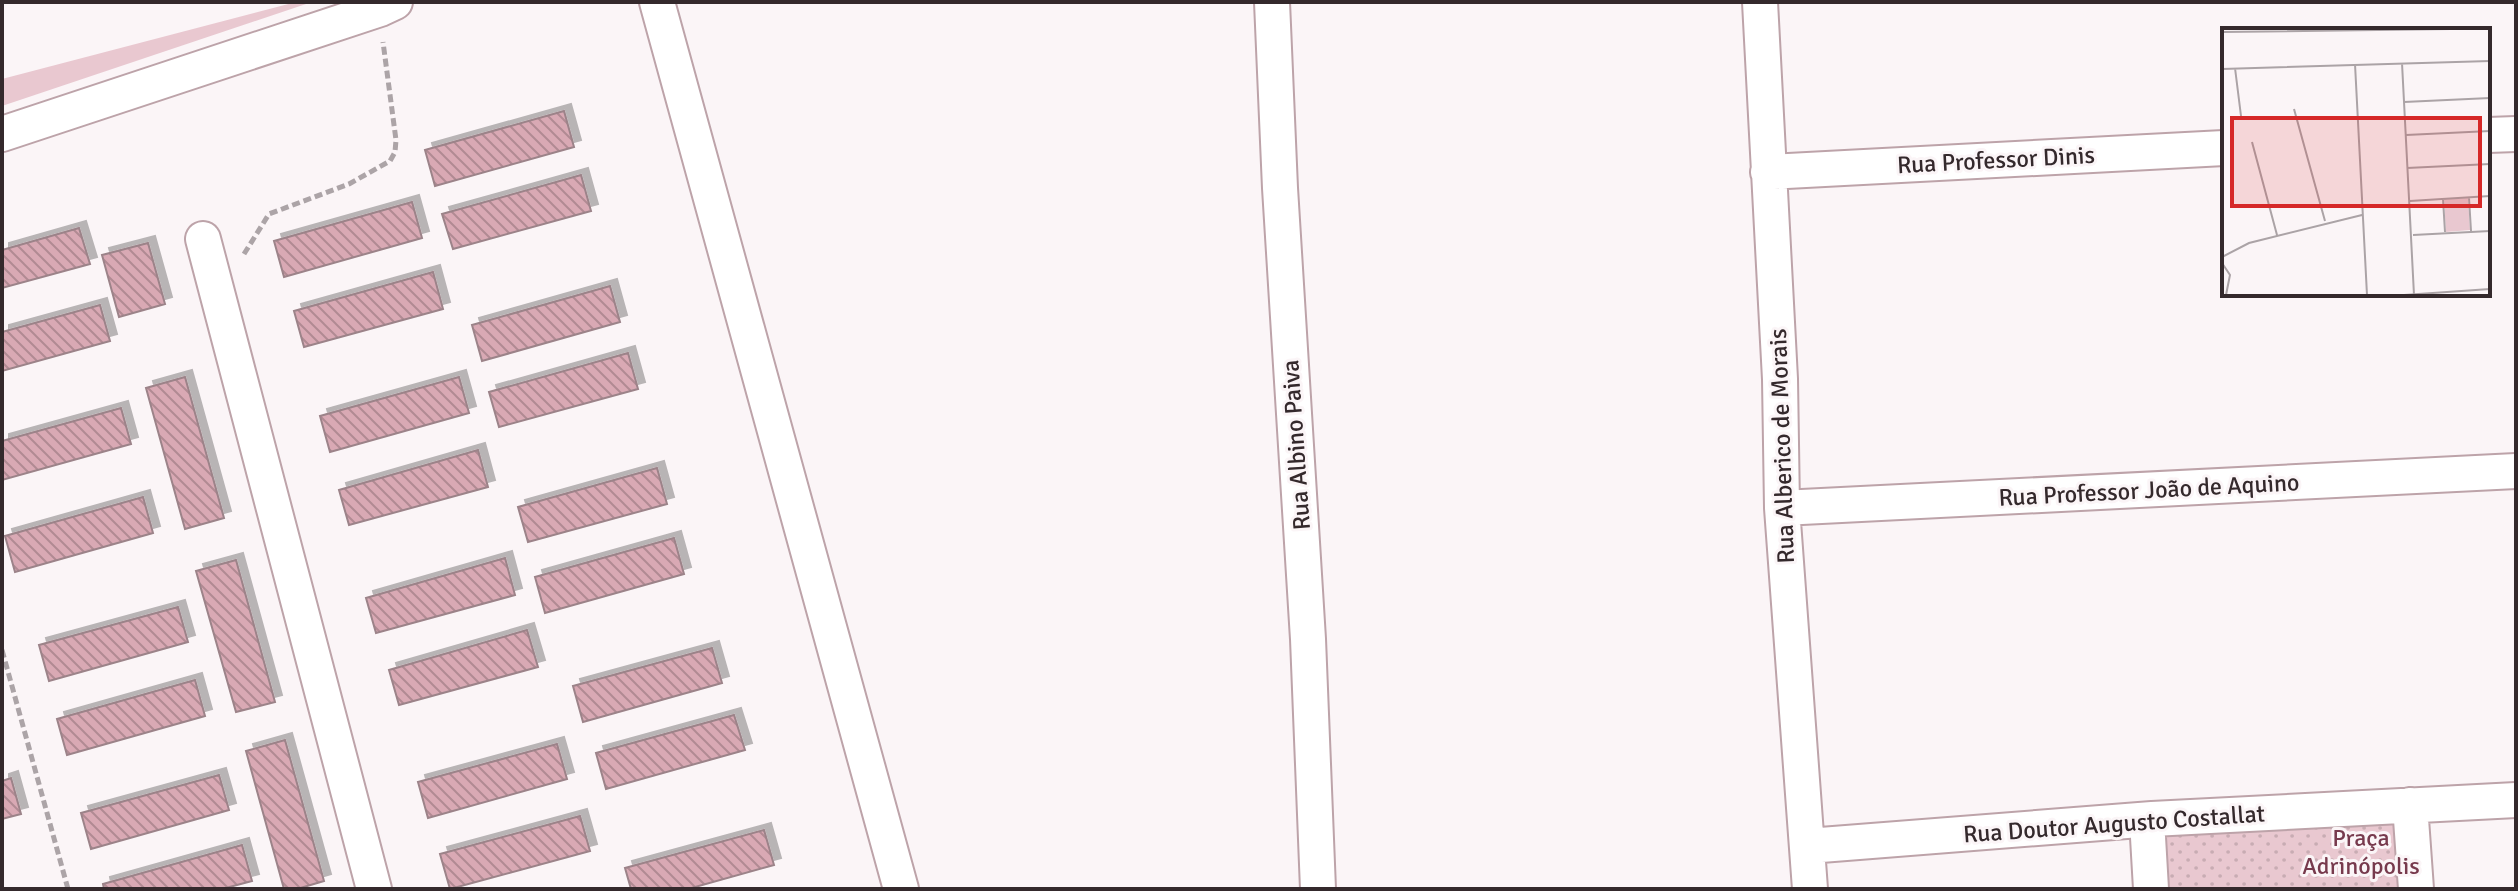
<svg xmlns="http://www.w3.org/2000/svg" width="2518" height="891" font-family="Signika,sans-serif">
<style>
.grass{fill:#e9c8d0}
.park{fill:url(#park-dots)}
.building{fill:url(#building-back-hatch);stroke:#9c8389;stroke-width:2;filter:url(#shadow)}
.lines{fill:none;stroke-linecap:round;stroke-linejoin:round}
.minor-casing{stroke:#bda3a9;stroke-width:38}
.path{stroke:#aca4a7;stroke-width:5;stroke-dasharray:8 4;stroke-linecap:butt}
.minor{stroke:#fff;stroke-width:34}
.labels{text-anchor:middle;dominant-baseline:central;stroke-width:6;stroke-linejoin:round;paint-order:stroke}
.street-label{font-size:24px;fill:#34292c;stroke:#fbf5f7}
.park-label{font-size:24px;fill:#773a4d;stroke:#fbf5f7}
.inset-road{fill:none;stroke:#aba3a6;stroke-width:2}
.view{fill:#d62828;fill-opacity:0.15;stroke:#d62828;stroke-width:4}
.inset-edge{fill:none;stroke:#34292c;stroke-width:4}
</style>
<defs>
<pattern id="park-dots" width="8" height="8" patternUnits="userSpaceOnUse" patternTransform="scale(2)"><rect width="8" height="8" fill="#e9c8d0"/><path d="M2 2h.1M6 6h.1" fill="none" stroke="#c8acb3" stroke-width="1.8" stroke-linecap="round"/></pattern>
<pattern id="building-back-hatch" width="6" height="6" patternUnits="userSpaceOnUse" patternTransform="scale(2)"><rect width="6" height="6" fill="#d9a9b4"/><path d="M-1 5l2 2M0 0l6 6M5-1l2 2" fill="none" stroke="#b18a93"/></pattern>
<filter id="shadow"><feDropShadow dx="7" dy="-7" stdDeviation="0" flood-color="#0004"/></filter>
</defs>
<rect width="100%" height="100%" fill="#fbf5f7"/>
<path class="grass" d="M296,2H312L2,106V79Z"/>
<path class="park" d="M2403,813L2406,889H2154L2151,825Z"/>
<path class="building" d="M564,111L574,147L435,186L425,150Z
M581,175L591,211L453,249L442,214Z
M412,202L422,238L284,277L274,241Z
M79,228L90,264L2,288V250Z
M148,243L165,304L119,317L102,255Z
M433,272L443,309L304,347L294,311Z
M610,286L620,322L482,361L472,325Z
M100,305L110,341L2,371V332Z
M628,353L638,389L499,427L489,392Z
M185,377L224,518L185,529L146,388Z
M459,377L469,413L330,452L320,416Z
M121,408L131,444L2,480V441Z
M478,450L488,487L349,525L339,490Z
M657,468L667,504L528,542L518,507Z
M143,497L153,533L15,572L5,536Z
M674,538L684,574L545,613L535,577Z
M505,558L515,595L376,633L366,598Z
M236,560L275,702L236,712L196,571Z
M178,607L188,642L49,681L39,645Z
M527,630L538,667L399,705L389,670Z
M712,648L722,683L583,722L573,686Z
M195,680L205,716L67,755L57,719Z
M734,715L745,750L606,789L596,753Z
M285,740L324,881L297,889H284L246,751Z
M557,744L567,779L428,818L418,782Z
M219,775L229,810L91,849L81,813Z
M11,778L21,814L2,819V781Z
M580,816L590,851L450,889L440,854Z
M764,830L774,865L688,889H631L625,868Z
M242,845L252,881L222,889H104L103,884Z"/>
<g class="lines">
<defs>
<path id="minor" d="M657,2L901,889
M1272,2L1280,188L1308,639L1318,889
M1760,2L1780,379L1782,508L1810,889
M2,134L380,9L395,2
M2488,135L2516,134
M1768,172L2224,148
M203,239L374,889
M1782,508L2516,471
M2410,805L2416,889
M2147,820L2151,889
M1808,846L2152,819L2516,800"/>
</defs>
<use href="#minor" class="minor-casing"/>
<path class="path" d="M244,254L269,214L349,184L390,161L395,152L396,140L383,42
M2,650L68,889"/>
<use href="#minor" class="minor"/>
</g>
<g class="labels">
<g class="street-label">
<text transform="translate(1996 160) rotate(-3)">Rua Professor Dinis</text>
<text transform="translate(1296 445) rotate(-94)">Rua Albino Paiva</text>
<text transform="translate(1782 446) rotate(-92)">Rua Alberico de Morais</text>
<text transform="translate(2149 490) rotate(-3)">Rua Professor João de Aquino</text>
<text transform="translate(2114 824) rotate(-4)">Rua Doutor Augusto Costallat</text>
</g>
<g class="park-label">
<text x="2361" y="838">Praça<tspan x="2361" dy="28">Adrinópolis</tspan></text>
</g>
</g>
<g transform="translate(2222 28)">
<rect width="268" height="268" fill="#fbf5f7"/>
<path d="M246,170L248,202L224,204L222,171Z" fill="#e9c8d0"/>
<path class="inset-road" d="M0,4L229,1M180,35L192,267M133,36L145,267M13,40L19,88M0,41L268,33M182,74L268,70M72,81L103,193M184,107L268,103M30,114L55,207M185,140L268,136M247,170L249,203M221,171L223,204M188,173L268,168M191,207L268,203M0,229L27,215L140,187M0,235L8,247L4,267M182,267L268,261"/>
<path class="view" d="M10,90H258V178H10Z"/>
<rect width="268" height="268" class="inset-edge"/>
</g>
<rect width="2518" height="891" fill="none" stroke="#34292c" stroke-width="8"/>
</svg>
